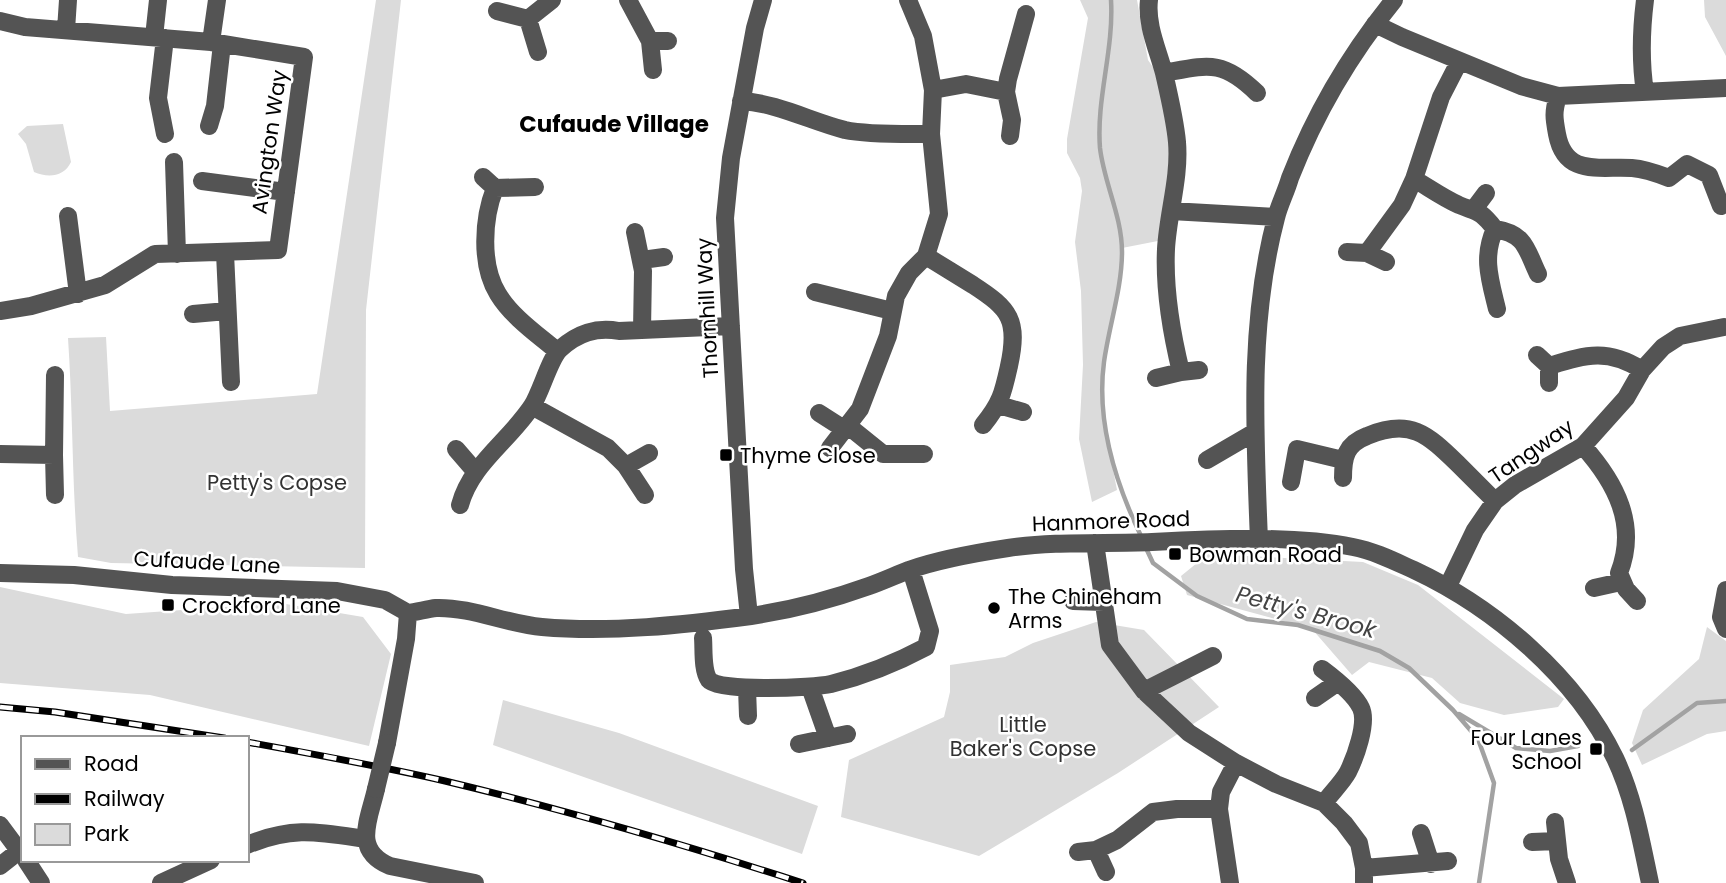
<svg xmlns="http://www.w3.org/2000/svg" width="1726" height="883" font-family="Poppins,sans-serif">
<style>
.green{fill:#dbdbdb}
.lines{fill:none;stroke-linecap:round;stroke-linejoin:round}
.stream{stroke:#a2a2a2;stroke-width:4.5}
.minor{stroke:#545454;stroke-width:18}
.rail-casing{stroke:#000;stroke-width:7}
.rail{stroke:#fff;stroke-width:4.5;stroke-dasharray:13;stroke-linecap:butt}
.minor-bridge{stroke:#545454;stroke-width:18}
.poi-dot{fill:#000;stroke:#fff;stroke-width:2.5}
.labels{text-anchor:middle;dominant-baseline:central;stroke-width:5;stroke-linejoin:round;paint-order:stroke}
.street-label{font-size:21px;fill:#000;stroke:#fff}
.poi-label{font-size:21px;fill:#000;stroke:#fff;text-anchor:start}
.park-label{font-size:21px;fill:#323232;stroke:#fff}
.neighbourhood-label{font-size:23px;font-weight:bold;fill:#000;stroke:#fff}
.water-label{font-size:23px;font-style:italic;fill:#434343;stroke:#fff}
</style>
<rect width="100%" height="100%" fill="#fff"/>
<path class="green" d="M376,0H401L366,310L365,568L111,563L78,557C72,484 73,412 68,338L106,337L110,411L317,394Z
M1080,0H1137L1148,60L1157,73L1170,147L1168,239L1122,248C1123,286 1109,324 1105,361C1099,405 1109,447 1117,490L1092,502L1079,439L1083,365L1081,291L1075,242L1082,191L1080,178L1067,153V139L1088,18Z
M1704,0H1726V56L1705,17Z
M63,124L71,162C64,177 48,178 34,172L26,144L18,134L27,126Z
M1208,554L1363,562L1418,585L1564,699L1558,707L1504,715L1460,703L1432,678L1369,662L1352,675L1312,629L1187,595L1181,576Z
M0,587L126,614L280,603L363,617L391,654L369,746L150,695L0,683Z
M1096,622L1144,630L1219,707L1118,773L979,856L841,817L849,760L944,717L950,692V665L1005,657L1033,643Z
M1707,627L1726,641V731L1707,734L1642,765L1632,743L1643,710L1699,659Z
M503,700L619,733L818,806L802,854L493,745Z"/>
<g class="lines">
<path class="stream" d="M1111,0C1114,50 1096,99 1100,148C1104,183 1122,216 1122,252C1122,288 1109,326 1104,362C1096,422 1115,482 1141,536
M1146,548L1153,563L1197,596L1247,619L1298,625L1380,651L1409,668L1453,710L1478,739L1494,783L1479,883
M1459,714L1516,748L1550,751L1578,746
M1632,750L1697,703L1726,701"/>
<path class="minor" d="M628,0L650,41L653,70
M1149,0C1146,25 1158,50 1164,73C1169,95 1175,120 1177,142C1180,178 1168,213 1166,249C1164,291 1171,331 1181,372
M497,11L528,19L538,52
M528,19L552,0
M0,21L25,27L211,42L304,57L278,250L155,254L105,285L31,306L0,311
M1375,24L1402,37L1521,86L1558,96L1726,88
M66,30L68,0
M154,37L158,0
M165,38L158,98L165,134
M650,41H668
M211,42L217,0
M1164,73C1208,65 1222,59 1257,93
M933,90L966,84L1006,92
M1645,92C1640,60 1641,32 1645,0
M1558,96C1553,112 1554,118 1557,134C1565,177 1599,166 1632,168C1645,169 1656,173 1669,178L1687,164L1709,175L1721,206
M741,101C777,103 810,121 845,130C868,135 906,134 931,134
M209,126L215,106L222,44
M1010,136L1012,120L1006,92L1008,79L1026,14
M174,162L177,254
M483,177L495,188L535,187
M1414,179C1428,187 1443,198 1459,205C1479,213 1480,210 1495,229
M202,181L286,192
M495,188C483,218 480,265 498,294C512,317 537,334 557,351
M1474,209L1486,193
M1171,211L1276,217
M68,216L78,294
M1495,229C1482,257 1490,280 1497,309
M1495,229C1526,234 1526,249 1538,274
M635,232L643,271L642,330
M1347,252L1367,253L1386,262
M225,253L231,382
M1367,253L1402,205L1414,179L1441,97L1459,62
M926,256C942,266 957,275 973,285C1010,309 1019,320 1009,366C1003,393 1001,403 983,425
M642,260L664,257
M815,292L892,311
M193,314L227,311
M1537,355L1549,366V383
M1549,366C1586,355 1607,348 1642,370
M1156,378L1181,372L1199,370
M999,405L1023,412
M532,406L608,448L626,466L645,495
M819,413L844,429
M847,425L883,454H924
M1583,446C1616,483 1638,525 1619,573L1626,589L1637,601
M830,448L860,409L888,336L896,296L909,273L926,256L939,214L931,134L933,90L923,36L908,0
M456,449L475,471
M0,454L54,455L55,495
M54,455L55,375
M1207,460L1255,432
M626,466L649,453
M1343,478C1343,457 1346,444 1367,436C1410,418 1427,434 1457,463C1470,476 1483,489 1495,501
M1291,482L1297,449L1343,460
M460,505C471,464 509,441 532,406C541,392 550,358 560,349C578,333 596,327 619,331L731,326
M1259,541C1255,433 1248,324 1276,218C1279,205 1286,192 1290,178C1315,114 1350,54 1394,0
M1095,543L1110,645L1144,691L1189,733L1236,763L1276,784L1324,803L1344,823L1359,843L1364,868V883
M0,573L74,575L172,585L337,591L385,600L408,613
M1448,586L1475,530L1495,501L1515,485L1583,446L1626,398L1642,370L1663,347L1680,336L1724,327
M1594,588L1621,582
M1726,590L1721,617L1726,629
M1073,601L1104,602
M408,613C417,612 427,609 436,608C472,607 506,624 542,627C611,633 683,625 751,616C791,610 830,600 869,586C883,581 896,575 909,570C940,559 975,553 1008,548C1055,541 1104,544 1152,542C1212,539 1294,535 1353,547C1374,551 1394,561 1414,570C1495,608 1576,677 1615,758C1634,798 1641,841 1650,883
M749,616L744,569L725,218L731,158L755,28L763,0
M703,638C704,649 702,670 709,680C718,692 814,688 831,684C863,676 896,663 926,647L930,631L911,570
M1322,669C1334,678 1355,695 1361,708C1368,723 1355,758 1348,772C1342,783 1331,793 1324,803
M810,687L828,738
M747,688L748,716
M1144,691L1213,656
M1315,698L1338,682
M387,743L406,639L408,613
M799,744L847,734
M376,789C369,820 352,850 390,866L475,883
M1555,822L1559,859L1567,883
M0,825L23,856
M1421,833L1431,864
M1532,842L1557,841
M247,845C293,826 318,832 366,839
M1096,850L1106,872
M1078,852L1096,850L1117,840L1153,812L1177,809H1219
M26,860L41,883
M0,866L19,851
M1364,868L1448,861
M161,883L211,860
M1230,883L1219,809L1221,792L1236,763"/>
<defs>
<path id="rail" d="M0,707L55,712L224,738
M247,742C313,754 380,766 445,781C566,810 685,845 803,883"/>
</defs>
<use href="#rail" class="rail-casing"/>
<use href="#rail" class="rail"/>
<path class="minor-bridge" d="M376,789L387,743"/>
</g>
<g class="poi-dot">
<rect x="719" y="448" width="14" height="14" rx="3.5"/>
<rect x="1168" y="547" width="14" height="14" rx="3.5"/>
<rect x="161" y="598" width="14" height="14" rx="3.5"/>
<circle cx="994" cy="608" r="7"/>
<rect x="1589" y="742" width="14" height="14" rx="3.5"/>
</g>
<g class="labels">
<g class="street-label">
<text transform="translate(269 142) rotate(-82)">Avington Way</text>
<text transform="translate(707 308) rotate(-93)">Thornhill Way</text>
<text transform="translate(1531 451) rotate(-34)">Tangway</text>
<text transform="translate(1111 521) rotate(-2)">Hanmore Road</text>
<text transform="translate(207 562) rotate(3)">Cufaude Lane</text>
</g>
<g class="poi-label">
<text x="740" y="455">Thyme Close</text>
<text x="1189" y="554">Bowman Road</text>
<text x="1008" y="596">The Chineham<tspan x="1008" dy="24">Arms</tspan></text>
<text x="182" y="605">Crockford Lane</text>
<text x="1582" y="737" text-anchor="end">Four Lanes<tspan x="1582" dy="24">School</tspan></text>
</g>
<g class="park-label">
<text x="277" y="482">Petty's Copse</text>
<text x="1023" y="724">Little<tspan x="1023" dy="24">Baker's Copse</tspan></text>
</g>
<g class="neighbourhood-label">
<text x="614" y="124">Cufaude Village</text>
</g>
<g class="water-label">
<text transform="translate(1306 612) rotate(15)">Petty's Brook</text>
</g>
</g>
<rect x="21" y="736" width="228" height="126" fill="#ffffff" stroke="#999999" stroke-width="2"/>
<rect x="35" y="759" width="35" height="10" fill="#545454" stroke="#999999" stroke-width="2"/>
<text x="84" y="771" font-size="21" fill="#000000">Road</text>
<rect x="35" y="794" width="35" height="10" fill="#000000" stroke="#999999" stroke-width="2"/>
<text x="84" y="806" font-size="21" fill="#000000">Railway</text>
<rect x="35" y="824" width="35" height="21" fill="#dbdbdb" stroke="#999999" stroke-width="2"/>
<text x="84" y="841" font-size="21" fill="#000000">Park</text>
</svg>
